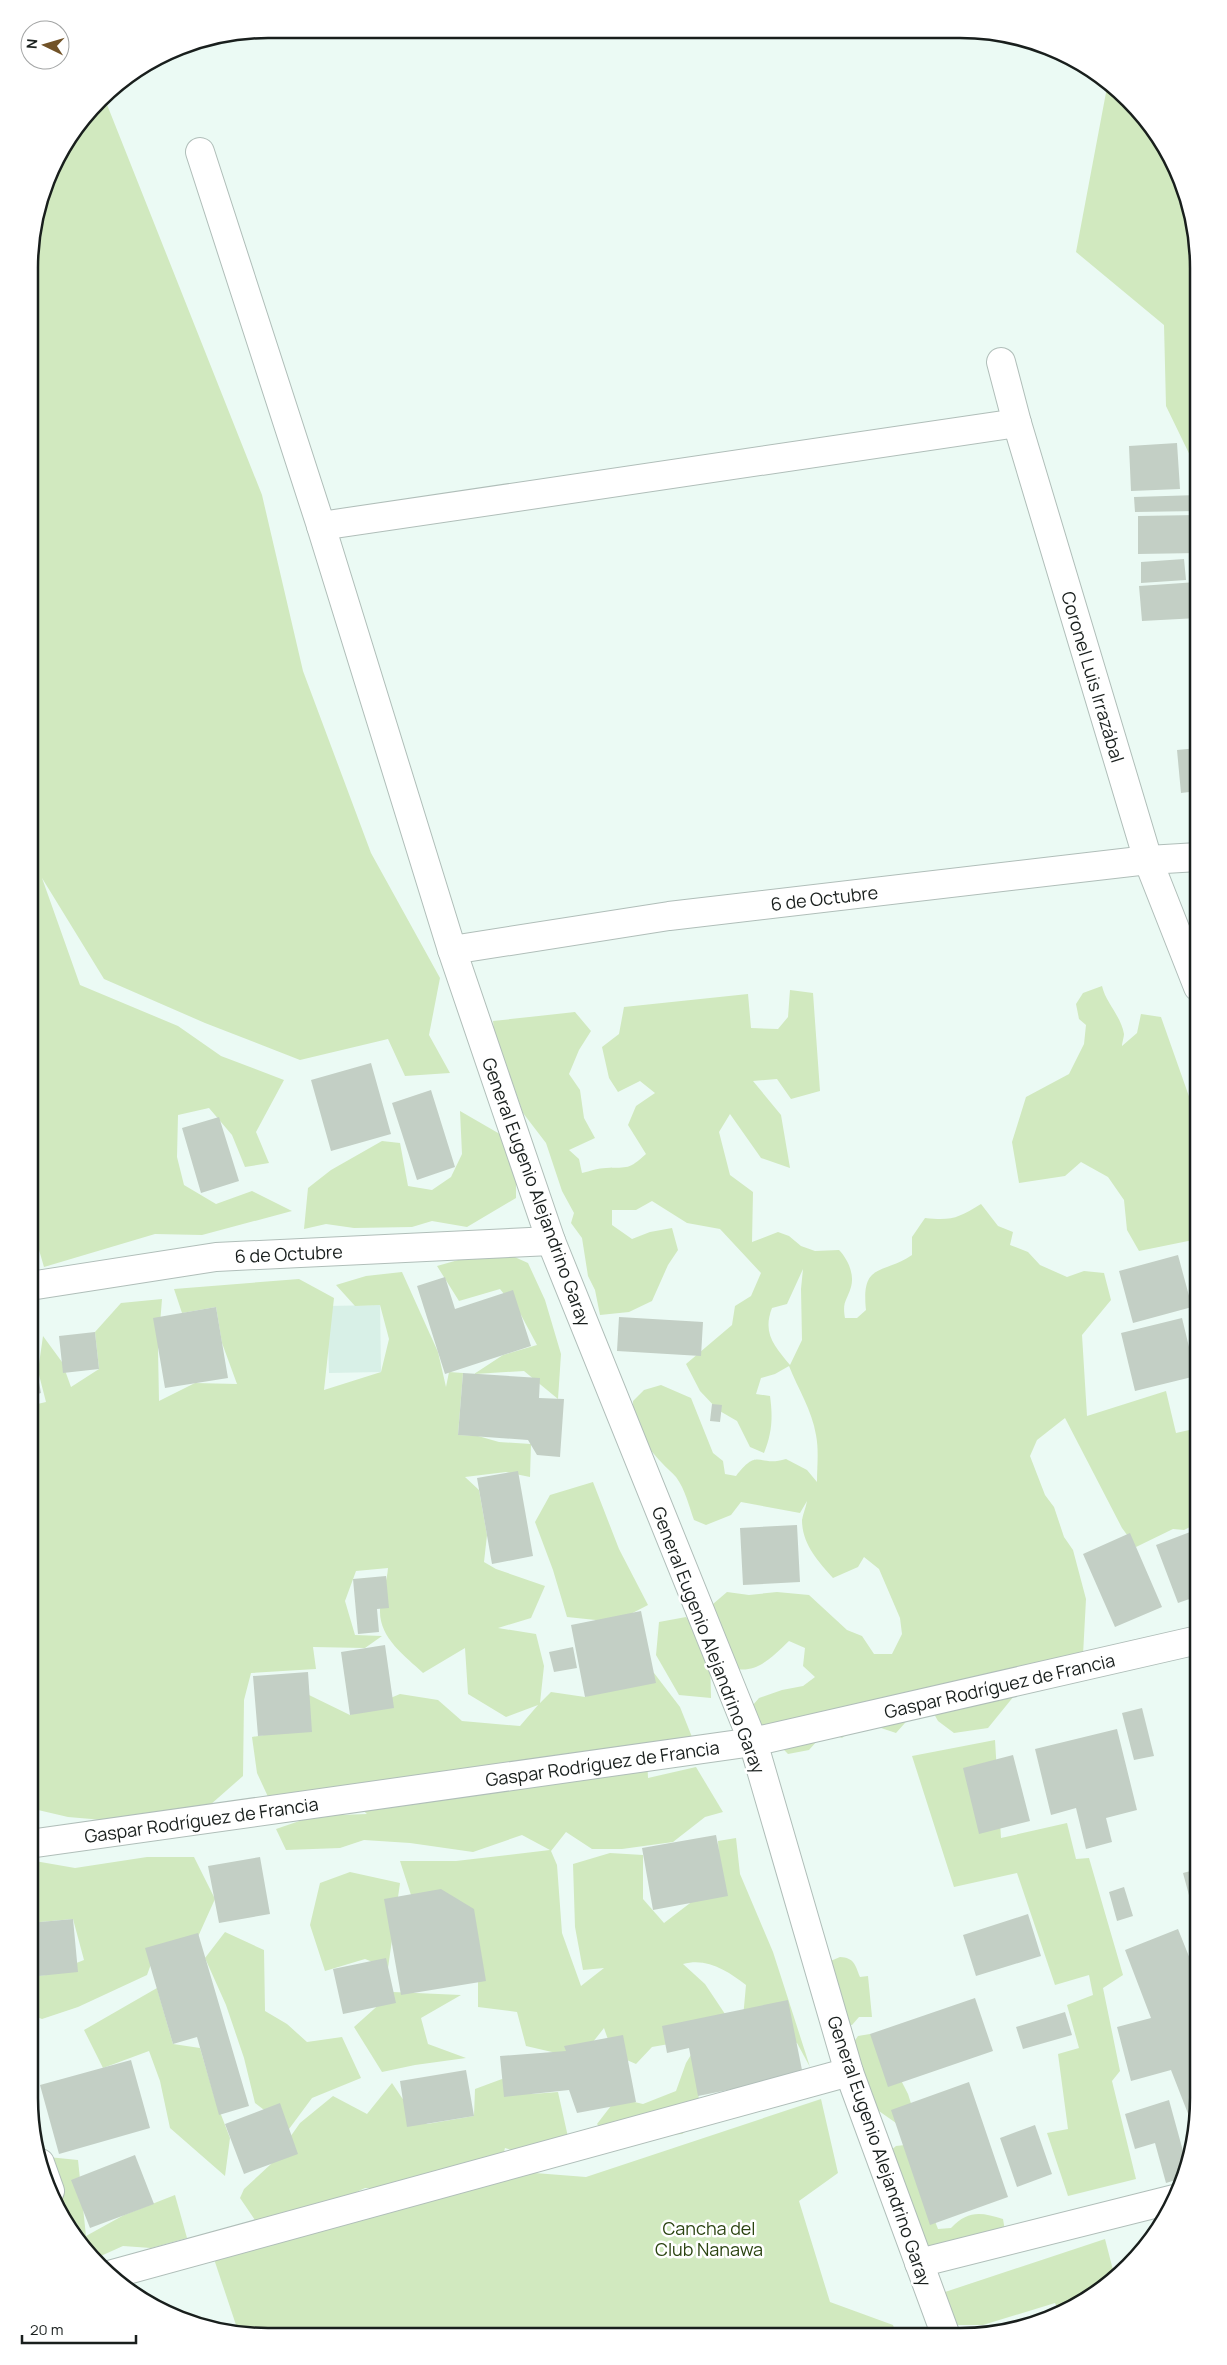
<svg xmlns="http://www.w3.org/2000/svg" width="1227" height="2365" font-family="Manrope,sans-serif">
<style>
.built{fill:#d8f0e7}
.green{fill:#d1e9bf;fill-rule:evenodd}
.building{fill:#c3cfc5}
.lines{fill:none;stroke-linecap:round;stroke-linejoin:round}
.minor-casing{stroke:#b0beb9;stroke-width:30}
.minor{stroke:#fff;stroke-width:28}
.labels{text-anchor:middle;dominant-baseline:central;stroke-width:5;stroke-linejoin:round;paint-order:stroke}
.street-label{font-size:18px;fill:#191f1d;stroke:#fff}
.park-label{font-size:18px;fill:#2b4411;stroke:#fff}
.rim{fill:none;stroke:#191f1d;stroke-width:2.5}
</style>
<rect width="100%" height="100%" fill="#ebfaf4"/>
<path class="built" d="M380,1305L381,1372L329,1373L327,1306Z"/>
<path class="green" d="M1108,82L1117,88L1158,135L1186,191L1198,268V472L1166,406L1164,325L1076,252Z
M104,97L262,495L303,671L371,853L440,978L429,1035L450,1073L405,1076L388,1039L300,1060L205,1023L104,979L42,878L80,985L178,1026L221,1056L284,1080L256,1132L269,1163L245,1167L232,1135L209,1108L178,1115L177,1157L184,1185L216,1204L252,1191L292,1211L202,1235L155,1234L44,1267L30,1219V865L38,872L30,860L31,237L54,162Z
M1102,986C1106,1003 1121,1016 1124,1034C1124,1037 1122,1043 1122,1046L1137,1033L1141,1014L1161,1017L1198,1122V1239L1139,1251L1127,1230L1124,1200L1108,1177L1081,1162L1065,1176L1019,1183L1012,1142L1026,1097L1069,1074L1084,1044L1086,1025L1079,1019L1076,1004L1083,993Z
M790,990L813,993L820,1091L791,1099L777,1079L753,1081L781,1115L790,1168L761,1158L730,1114L719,1132L730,1175L753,1192L752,1242L778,1232L789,1236L801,1246L815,1251L839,1250C847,1258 855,1274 851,1287C847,1301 842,1301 845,1318H857L866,1310C861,1262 882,1275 912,1255V1237L925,1218C952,1221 958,1218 981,1204L998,1226L1013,1232L1010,1245L1028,1252L1040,1265L1067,1277L1084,1271L1104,1273L1111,1300L1082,1335L1087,1416L1166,1391L1176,1433L1198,1428V1523L1184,1530L1173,1529L1136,1547L1122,1528L1065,1418L1037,1440L1030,1456L1045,1495L1054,1507L1064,1537L1073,1550L1086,1599L1083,1655L1014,1696L988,1728L954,1733L938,1721L929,1705L913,1714L896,1733L863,1722L842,1738L832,1734L817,1741L809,1750L788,1754L747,1712L759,1698L782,1690L803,1686L815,1677L803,1666L805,1648L789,1641C773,1656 757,1675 732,1668C725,1666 716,1657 710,1652L711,1698L679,1695L656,1655L659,1622L686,1617L708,1649L702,1620L713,1604L727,1592L749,1595L777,1592L809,1595L847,1630L862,1636L874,1654H892L902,1634L900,1618L879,1569L864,1557L858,1567L833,1578C818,1561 802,1544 802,1520C803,1514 806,1507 807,1501L800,1513L741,1502L731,1515L706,1525L694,1520C689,1506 685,1489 676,1477C672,1472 666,1468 662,1463C643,1442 633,1430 633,1401L644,1390L661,1385L691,1398L713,1453L723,1461L725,1474L736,1476C759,1446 758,1468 786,1459L807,1470L817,1482C817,1467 819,1450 816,1435C812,1410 798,1389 789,1366L775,1374L761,1378L756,1394L770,1396C773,1418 772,1433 764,1453L750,1447L737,1421L718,1410L700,1391L686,1364L732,1325L735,1306L751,1296L761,1273L720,1229L687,1223L652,1201L636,1210H612V1225L632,1239L650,1232L672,1228L678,1250L668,1265L652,1301L629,1312L600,1315L595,1290L588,1276L582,1238L571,1223L574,1213L562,1191L546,1143L523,1113L494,1030L493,1021L575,1012L591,1031L579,1050L569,1074L580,1090L584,1118L595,1138L569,1150L579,1159L582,1173C590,1171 598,1168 606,1168C629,1167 628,1170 646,1154L628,1125L636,1106L655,1093L640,1081L618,1092L609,1078L602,1047L619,1034L624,1007L748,994L751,1028L778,1029L788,1017ZM803,1269L801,1289L802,1340L790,1365C775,1346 762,1334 772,1308L787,1304Z
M460,1111L505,1137L516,1168V1198L467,1227L432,1221L412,1227L354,1228L326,1224L304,1229L308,1188L331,1170L382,1141L400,1143L408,1186L432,1190L451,1177L462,1154Z
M497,1249L528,1263L545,1300L561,1354L558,1399L524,1371L474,1374L503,1355L537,1345L521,1315L500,1289L459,1301L437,1266Z
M402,1272L438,1352L446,1387L449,1372L463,1373L458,1435L478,1436L499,1442L531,1444L530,1477L506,1472L465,1477L479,1490L487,1535L484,1562L496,1569L545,1586L531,1618L498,1628L536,1634L544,1666L540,1703L551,1692L585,1697L630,1679L654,1673L680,1707L694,1742L647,1755L648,1778L696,1767L723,1812L705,1817L673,1842L622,1849H592L566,1832L551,1851L557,1865L562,1933L581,1986L604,1968L583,1970L575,1927L573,1864L610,1853L643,1855V1899L664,1923L698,1897H721L718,1841L736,1838L740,1874L773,1952L810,2067L797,2043L772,2038L743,2018L746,1985C728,1971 707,1957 683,1964L705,1984L727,2017L686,2041L652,2047L636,2064L613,2054L604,2028L585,2052H552L526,2046L517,2012L478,2007V1982L411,1895L400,1861H456L550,1850L522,1835L473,1852L410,1843L364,1840L340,1848L286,1850L276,1829L314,1816L367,1814L350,1799L322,1788L295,1817L270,1801L257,1773L252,1737L300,1729L309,1695L350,1715L400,1694L438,1700L462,1721L520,1726L538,1705L506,1717L468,1694L465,1648L423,1673C405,1656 379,1638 380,1610C381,1596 387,1582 388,1568L356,1571L345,1601L355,1635L382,1636L365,1648L313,1647L316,1669L251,1673L244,1700L243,1776L210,1805L138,1823L68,1817L38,1810L29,1805V1406L46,1402L38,1371L43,1336L62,1362L71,1387L99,1369L95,1332L121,1303L162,1299L158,1349L159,1401L195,1383L237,1384L222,1343L216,1307L182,1313L174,1289L299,1279L334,1298L324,1390L381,1372L389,1339L380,1305L355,1306L336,1285L366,1276Z
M593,1482L619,1549L648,1605L615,1622L567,1617L553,1570L535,1522L550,1495Z
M995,1740L1001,1838L1067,1823L1076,1859L1089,1858L1123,1975L1103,1988L1120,2071L1112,2081L1136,2179L1068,2196L1047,2133L1068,2129L1058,2054L1079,2048L1067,2005L1093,1995L1089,1975L1055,1985L1017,1873L954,1887L912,1756Z
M147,1857H194L215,1899L192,1950L158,1945L147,1975L78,2007L42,2019L29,2014V1977L46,1975L84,1960L73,1919L29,1923V1860L75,1868Z
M350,1872L400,1883L388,1968L365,1959L325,1971L310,1925L320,1883Z
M225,1932L264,1950L265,2011L287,2024L307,2042L342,2037L361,2078L312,2098L289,2129L255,2103L244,2058L226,2005L205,1958Z
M840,1957C854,1958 855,1964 860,1977L868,1976L872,2017H859L852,2025L840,2024L821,1965Z
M157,1988L173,2044L200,2048L215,2099L230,2138L225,2176L170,2128L160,2081L149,2051L103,2068L84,2030Z
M393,1992L461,1995L421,2018L428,2044L466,2058L415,2065L382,2072L354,2027Z
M870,2034L879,2037L908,2094L915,2116L896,2123L876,2109L849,2049L858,2036Z
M694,2050L701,2121L682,2134L650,2136L606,2135L597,2124L617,2098L643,2104L676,2091L686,2063Z
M502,2079L532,2094L558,2092L568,2137L524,2154L505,2148L497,2178L522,2172L586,2177L821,2099L838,2173L799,2201L830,2302L893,2325L897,2336L239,2334L212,2253L452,2189L365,2188L333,2203L257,2223L240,2198L244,2189L271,2164L300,2123L333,2096L367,2114L392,2083L402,2098L427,2124L474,2116L475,2089Z
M905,2145L938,2229L951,2228C968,2210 981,2212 1003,2219L1006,2237L933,2260L883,2157L896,2146Z
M48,2157L78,2160L86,2236L124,2215L175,2195L187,2238L151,2248L123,2246L94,2259L74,2235Z
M1105,2239L1113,2270L1092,2291V2296L1059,2312L1055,2303L983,2325H956L943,2312L945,2292Z"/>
<path class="building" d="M1177,443L1180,489L1131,491L1129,446Z
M1198,495V511L1135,512L1134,497Z
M1198,515V553L1138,554V516Z
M1184,559L1186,580L1141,583V562Z
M1197,582L1198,618L1142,621L1139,586Z
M1198,748V791L1181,793L1177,750Z
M371,1063L391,1134L331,1151L311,1080Z
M431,1090L455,1167L417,1180L392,1103Z
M219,1117L239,1181L201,1193L182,1128Z
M1178,1255L1192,1307L1133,1323L1119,1271Z
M445,1277L455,1309L513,1290L531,1346L445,1374L417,1286Z
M216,1307L228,1378L165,1388L153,1318Z
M619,1317L703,1322L701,1356L617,1351Z
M1182,1318L1196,1376L1135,1391L1121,1333Z
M95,1332L99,1369L63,1373L59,1336Z
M30,1334L41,1393L30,1396Z
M463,1373L540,1378L539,1398L564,1399L560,1457L537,1455L528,1440L458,1435Z
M712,1404L722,1405L720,1422L710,1421Z
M518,1471L533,1556L492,1564L477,1478Z
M797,1525L800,1582L743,1585L740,1528Z
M1198,1529V1596L1178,1603L1156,1545Z
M1130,1533L1162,1607L1115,1627L1083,1554Z
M386,1576L389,1608L377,1609L379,1632L358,1634L353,1579Z
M641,1611L656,1683L585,1697L571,1625Z
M385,1645L394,1708L350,1715L341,1652Z
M573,1647L577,1668L554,1672L549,1652Z
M308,1672L312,1732L258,1736L253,1676Z
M1142,1708L1154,1756L1134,1760L1122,1713Z
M1117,1729L1137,1810L1106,1818L1112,1842L1086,1849L1076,1808L1051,1815L1035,1749Z
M1013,1755L1030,1821L979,1834L963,1768Z
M716,1835L728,1896L653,1910L642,1848Z
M260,1857L270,1914L219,1923L208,1866Z
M1198,1869V1925H1197L1183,1873Z
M1124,1887L1133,1916L1117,1921L1109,1892Z
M441,1889L474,1909L486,1981L401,1995L384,1899Z
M1028,1914L1041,1956L976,1976L963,1935Z
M73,1919L78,1972L29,1977V1923Z
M1178,1929L1198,1979V2113L1194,2129L1171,2070L1131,2081L1117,2027L1151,2018L1125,1950Z
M198,1933L249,2106L219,2115L197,2037L173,2044L145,1948Z
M386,1958L396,2003L343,2014L333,1969Z
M975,1998L993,2051L888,2087L870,2034Z
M788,2000L803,2075L698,2096L689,2048L667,2053L662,2026Z
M1065,2012L1072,2035L1023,2049L1016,2027Z
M623,2035L636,2102L577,2113L569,2090L504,2097L500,2056L566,2051L564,2046Z
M131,2060L150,2128L59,2154L40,2085Z
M466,2070L474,2116L407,2127L400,2081Z
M969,2082L1008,2197L930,2225L891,2110Z
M1169,2100L1186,2162L1182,2178L1166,2183L1155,2143L1135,2149L1125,2114Z
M280,2103L298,2154L244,2174L225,2124Z
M1035,2125L1052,2174L1017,2187L1000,2138Z
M135,2155L154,2204L90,2228L71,2180Z"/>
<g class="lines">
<defs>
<g id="minor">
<path d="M200,152L321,526"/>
<path id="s1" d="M1001,362L1017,423L1148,860L1198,987"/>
<path id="s2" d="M452,950L669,916L1148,860L1198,857"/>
<path id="s3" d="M30,1286L216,1257L551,1241"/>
<path id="s4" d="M29,1844L753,1742L1198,1640"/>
<path d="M40,2163L50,2191"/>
<path d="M919,2263L1174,2199"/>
<path d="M109,2275L849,2072"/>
<path d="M946,2336L849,2072L753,1742L551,1241L452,950L321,526L1017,423"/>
</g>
</defs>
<use href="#minor" class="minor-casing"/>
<use href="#minor" class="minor"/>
</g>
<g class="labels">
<g class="street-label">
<text stroke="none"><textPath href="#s1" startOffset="328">Coronel Luis Irrazábal</textPath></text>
<text stroke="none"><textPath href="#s2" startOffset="376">6 de Octubre</textPath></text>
<text transform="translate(537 1192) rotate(70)">General Eugenio Alejandrino Garay</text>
<text stroke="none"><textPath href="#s3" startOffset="261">6 de Octubre</textPath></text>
<text transform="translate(709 1640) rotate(69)">General Eugenio Alejandrino Garay</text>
<text stroke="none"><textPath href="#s4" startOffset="984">Gaspar Rodríguez de Francia</textPath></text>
<text stroke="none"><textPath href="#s4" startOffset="579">Gaspar Rodríguez de Francia</textPath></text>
<text stroke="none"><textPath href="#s4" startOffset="174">Gaspar Rodríguez de Francia</textPath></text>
<text transform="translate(880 2151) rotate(71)">General Eugenio Alejandrino Garay</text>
</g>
<g class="park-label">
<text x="709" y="2228">Cancha del<tspan x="709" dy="21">Club Nanawa</tspan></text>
</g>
</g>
<path d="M0 0H1227V2365H0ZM268 38H960A230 230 0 0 1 1190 268V2098A230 230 0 0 1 960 2328H268A230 230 0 0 1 38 2098V268A230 230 0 0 1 268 38Z" fill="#fff" fill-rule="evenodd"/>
<path class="rim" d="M268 38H960A230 230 0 0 1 1190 268V2098A230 230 0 0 1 960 2328H268A230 230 0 0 1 38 2098V268A230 230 0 0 1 268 38Z"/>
<g transform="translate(45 45) rotate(275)"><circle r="24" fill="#ffffff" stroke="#a3a5a5"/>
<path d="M0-4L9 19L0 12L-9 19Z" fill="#715227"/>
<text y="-8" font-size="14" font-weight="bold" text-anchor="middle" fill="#191f1d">N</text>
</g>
<path d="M22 2335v8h114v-8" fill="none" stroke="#191f1d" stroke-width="2.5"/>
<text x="30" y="2335" font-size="15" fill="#191f1d" stroke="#ffffff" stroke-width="4" paint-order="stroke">20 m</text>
</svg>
